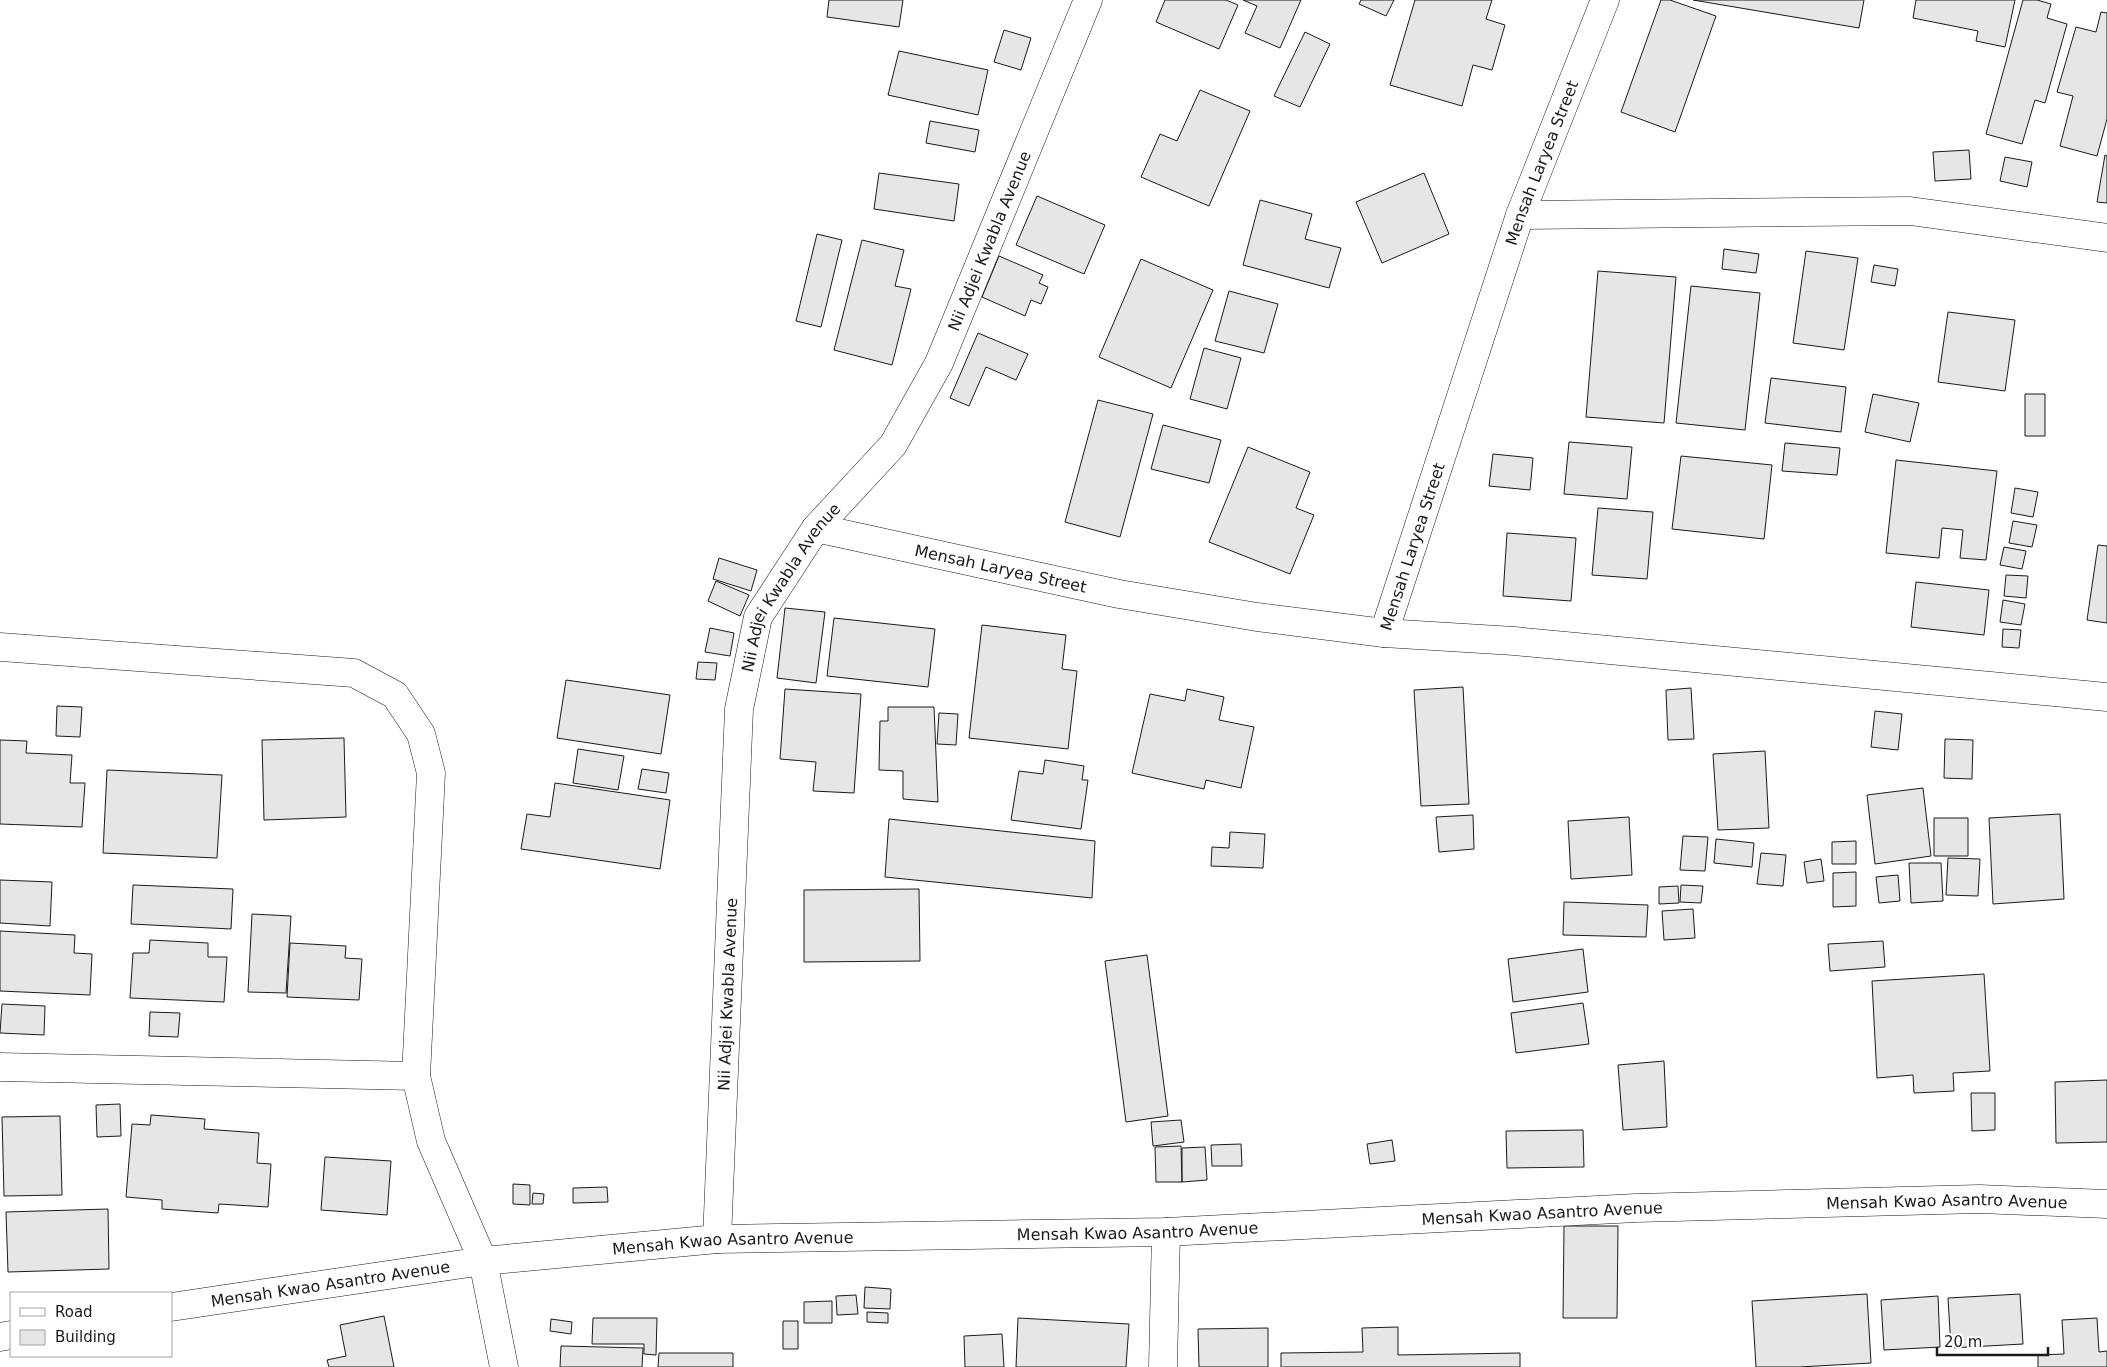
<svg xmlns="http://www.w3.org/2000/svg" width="2107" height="1367" font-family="'DejaVu Sans',sans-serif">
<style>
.building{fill:#e6e6e6;stroke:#1a1a1a}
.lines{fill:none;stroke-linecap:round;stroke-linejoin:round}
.street-casing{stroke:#1a1a1a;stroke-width:29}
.street{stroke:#fff;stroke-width:28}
.labels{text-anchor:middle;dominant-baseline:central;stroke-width:4;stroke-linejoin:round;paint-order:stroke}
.street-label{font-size:16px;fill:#1a1a1a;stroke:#fff}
</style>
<rect width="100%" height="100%" fill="#fff"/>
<path class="building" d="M829,0H903L899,27L827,17Z
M1165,0H1226L1238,5L1219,49L1156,22Z
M1243,0H1301L1280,48L1245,33L1257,6Z
M1361,0H1394L1386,16L1359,4Z
M1415,0H1492L1486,19L1505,25L1492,70L1473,65L1462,106L1390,85Z
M1661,0H1670L1716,16L1675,132L1621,112Z
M1693,0H1864L1859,28Z
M1916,0H2015L2005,47L1976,41L1978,31L1913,18Z
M2023,0H2037L2051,4L2047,18L2067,24L2045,103L2035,100L2022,144L1986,134Z
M2101,12L2107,13V119L2097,156L2060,146L2073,96L2057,92L2076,27L2096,32Z
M1004,30L1031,38L1021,70L994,62Z
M1305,32L1330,44L1300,107L1274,96Z
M899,51L988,70L978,115L888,95Z
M1200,90L1250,111L1209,206L1141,177L1160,134L1177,141Z
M930,121L979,130L975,152L926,143Z
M1969,150L1971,179L1935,181L1933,152Z
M2105,155L2107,156V203L2097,202Z
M2005,157L2032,162L2027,187L2000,181Z
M879,173L959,184L954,221L874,209Z
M1424,173L1449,234L1382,263L1356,202Z
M1037,196L1105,225L1084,274L1016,245Z
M1260,200L1312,214L1305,239L1341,248L1329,288L1243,265Z
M817,234L842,240L821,327L796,321Z
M862,240L904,250L895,286L911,289L892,365L834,350Z
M1724,249L1759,254L1756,273L1722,269Z
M1806,251L1858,258L1844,350L1793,343Z
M999,256L1043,275L1039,283L1048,287L1041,304L1031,300L1025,316L982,297Z
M1141,259L1213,290L1171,388L1099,357Z
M1874,265L1898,269L1895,286L1871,282Z
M1598,271L1676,277L1664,423L1586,417Z
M1691,286L1760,293L1745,430L1676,423Z
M1229,291L1278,304L1264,353L1215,341Z
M1948,312L2015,320L2005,391L1938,382Z
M978,333L1028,354L1016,380L986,367L969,406L950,398Z
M1204,348L1241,358L1227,409L1190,399Z
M1771,378L1846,387L1841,432L1765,423Z
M1873,394L1919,403L1910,442L1865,432Z
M2025,394H2045V436H2025Z
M1098,400L1153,414L1120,537L1065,522Z
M1163,425L1221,440L1209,483L1151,469Z
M1569,442L1632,447L1627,499L1564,494Z
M1785,443L1840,448L1837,475L1782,471Z
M1248,447L1310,472L1296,508L1314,515L1290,574L1209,542Z
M1493,454L1533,458L1530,490L1489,486Z
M1681,456L1772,465L1764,539L1672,529Z
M1896,460L1997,471L1986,560L1960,558L1963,530L1942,528L1939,558L1886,553Z
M2015,488L2038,492L2033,517L2011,513Z
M1598,508L1653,512L1647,579L1592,575Z
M2013,521L2037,525L2032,547L2009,543Z
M1507,533L1576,538L1571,601L1503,596Z
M2098,545L2107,546V623L2087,620Z
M2004,547L2026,551L2022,569L2000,565Z
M719,558L757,570L751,591L713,579Z
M2006,575L2028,576L2026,598L2004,596Z
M716,581L749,595L740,616L708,601Z
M1916,582L1989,590L1984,635L1911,627Z
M2003,600L2025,604L2021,625L2000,622Z
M785,608L825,612L816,683L777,678Z
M834,618L935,629L928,687L827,676Z
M982,625L1066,635L1062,669L1077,671L1068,749L969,738Z
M710,628L734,633L730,656L705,652Z
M2003,629L2021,630L2019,648L2002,647Z
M698,662L717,663L715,680L696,679Z
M566,680L670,695L661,754L557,738Z
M1463,687L1469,804L1421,806L1414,690Z
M1691,688L1694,739L1668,740L1666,690Z
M785,689L861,694L854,793L813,791L816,762L780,759Z
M1187,689L1224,697L1219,720L1254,727L1241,788L1206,780L1204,789L1132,773L1150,694L1185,701Z
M57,706L82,707L80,737L56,736Z
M888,707H934L938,802L903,799V771L879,770L880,721H888Z
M1875,711L1902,714L1898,750L1871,747Z
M939,713L958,714L956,745L937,744Z
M344,738L346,817L264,820L262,740Z
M1945,739L1973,740L1972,779L1944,778Z
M0,740L27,741L26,753L72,755L70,783H85L82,827L0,824Z
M578,749L624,756L618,790L573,783Z
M1765,751L1769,828L1718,830L1713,754Z
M1045,760L1084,766L1082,780H1088L1081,829L1011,820L1019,771L1043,774Z
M642,769L669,773L666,793L638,789Z
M107,770L222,775L217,858L103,853Z
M555,783L670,800L660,869L521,849L527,814L550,817Z
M1923,788L1931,856L1875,864L1867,795Z
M2060,814L2064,899L1993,904L1989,818Z
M1473,815L1474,849L1439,852L1436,817Z
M1629,817L1632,875L1571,879L1568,821Z
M1934,818H1968V856H1934Z
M889,819L1095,841L1092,898L885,877Z
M1230,832L1265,834L1263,868L1211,866L1212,847L1229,848Z
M1683,836L1708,837L1705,871L1680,870Z
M1716,839L1754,843L1752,867L1714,863Z
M1856,841V864H1832V842Z
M1761,853L1786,855L1783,886L1757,884Z
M1948,858L1980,859L1978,896L1946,895Z
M1821,859L1824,881L1807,883L1804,862Z
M1909,863H1941L1943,901L1911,903Z
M1856,872V906L1833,907V873Z
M1898,875L1900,901L1879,903L1876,877Z
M0,880L52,882L50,926L0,923Z
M133,885L233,889L231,929L131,924Z
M1681,885L1703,886L1701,903L1680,902Z
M1678,886L1679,903L1659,904V887Z
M919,889L920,961L804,962V890Z
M1564,902L1648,905L1646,937L1563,935Z
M1693,909L1695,938L1664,940L1662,911Z
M252,914L291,916L286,993L248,992Z
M0,931L75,935L74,953L92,954L90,995L0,991Z
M150,940L208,943V957H227L224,1002L130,998L133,953H149Z
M1883,941L1885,967L1830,971L1828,944Z
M290,943L346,946L345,958L362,959L359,1000L287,997Z
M1583,949L1588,992L1513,1002L1508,959Z
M1147,955L1168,1116L1126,1122L1105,961Z
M1984,974L1990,1071L1953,1073L1954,1091L1914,1093L1913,1075L1877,1078L1872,981Z
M1583,1003L1589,1044L1516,1053L1511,1013Z
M2,1004L45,1006L44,1035L0,1033Z
M150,1012L180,1013L178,1037L149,1036Z
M1664,1061L1667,1127L1623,1130L1618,1065Z
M2107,1080V1142L2056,1143L2055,1082Z
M1971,1093H1995V1130L1972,1131Z
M120,1104L121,1136L97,1137L96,1105Z
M151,1115L205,1119L204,1129L259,1133L257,1163L271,1164L268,1207L219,1204L218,1213L162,1209V1200L126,1197L132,1124L150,1125Z
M60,1116L62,1195L4,1196L2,1117Z
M1181,1120L1184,1142L1153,1146L1151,1122Z
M1583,1130L1584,1167L1507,1168L1506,1131Z
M1392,1140L1395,1161L1370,1164L1367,1144Z
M1241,1144L1242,1166H1212L1211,1145Z
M1181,1146L1182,1182H1156L1155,1147Z
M1205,1147L1207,1180L1182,1182V1148Z
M325,1157L391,1161L387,1215L321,1210Z
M513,1184L530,1185V1205L513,1204Z
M607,1187L608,1202L573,1203V1188Z
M533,1193L544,1194L543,1204H532Z
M108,1209L109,1269L8,1272L6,1212Z
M1564,1226H1618L1617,1318H1563Z
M865,1287L891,1289L890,1309L864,1308Z
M1867,1294L1871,1363L1799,1367H1756L1752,1301Z
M2020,1294L2023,1344L1951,1348L1948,1298Z
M856,1295L858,1314L837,1315L836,1296Z
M1938,1296L1940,1347L1884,1350L1881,1300Z
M832,1301V1323H804V1302Z
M867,1312L888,1313V1323L867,1322Z
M384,1316L394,1367H329L327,1360L346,1356L340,1325Z
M593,1318H657L656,1355L644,1354V1344H592Z
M1018,1318L1129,1324L1126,1367H1016Z
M2097,1318L2099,1352L2107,1351V1367H2038V1355L2064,1354L2062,1320Z
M551,1319L572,1322L571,1334L550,1331Z
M783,1321H798V1349H783Z
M1398,1327V1355L1520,1353V1367H1281V1353L1363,1352L1362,1328Z
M1268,1328V1367H1199L1198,1329Z
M1002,1334L1004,1367H965L964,1336Z
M561,1346L643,1348L642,1367H560Z
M659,1353H733V1367H658Z"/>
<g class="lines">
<defs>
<g id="street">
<path d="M1520,215L1910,211L2107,238"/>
<path id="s1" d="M816,528L1119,594L1257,617L1384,633L1520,215L1605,0"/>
<path d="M1384,633L1514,641L2107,697"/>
<path d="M0,647L354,673L395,695L421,734L431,773L416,1076L431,1141L483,1261L504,1367"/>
<path d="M0,1067L416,1076"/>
<path id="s2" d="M717,1239L739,709L758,617L816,528L893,445L939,363L1088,0"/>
<path id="s3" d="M171,1307L483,1261L717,1239L1166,1232L1636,1208L1979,1199L2107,1204"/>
<path d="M0,1337L11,1335"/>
<path d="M1163,1367L1166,1232"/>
</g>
</defs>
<use href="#street" class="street-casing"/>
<use href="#street" class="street"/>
</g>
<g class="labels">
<g class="street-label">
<text stroke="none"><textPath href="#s1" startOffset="1074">Mensah Laryea Street</textPath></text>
<text stroke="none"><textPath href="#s2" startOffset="1070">Nii Adjei Kwabla Avenue</textPath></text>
<text stroke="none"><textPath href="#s1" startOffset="669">Mensah Laryea Street</textPath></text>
<text stroke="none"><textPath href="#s1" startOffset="189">Mensah Laryea Street</textPath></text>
<text stroke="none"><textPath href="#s2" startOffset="665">Nii Adjei Kwabla Avenue</textPath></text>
<text stroke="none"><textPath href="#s2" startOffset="245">Nii Adjei Kwabla Avenue</textPath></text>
<text stroke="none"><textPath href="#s3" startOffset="1781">Mensah Kwao Asantro Avenue</textPath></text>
<text stroke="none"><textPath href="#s3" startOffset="1376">Mensah Kwao Asantro Avenue</textPath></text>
<text stroke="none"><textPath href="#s3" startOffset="971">Mensah Kwao Asantro Avenue</textPath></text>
<text stroke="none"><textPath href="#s3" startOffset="566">Mensah Kwao Asantro Avenue</textPath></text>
<text stroke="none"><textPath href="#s3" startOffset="161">Mensah Kwao Asantro Avenue</textPath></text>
</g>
</g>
<rect x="10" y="1292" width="162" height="65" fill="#ffffff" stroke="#a3a3a3"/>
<rect x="20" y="1308" width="25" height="8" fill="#ffffff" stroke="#a3a3a3"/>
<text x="55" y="1317" font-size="15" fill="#1a1a1a">Road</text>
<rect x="20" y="1330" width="25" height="15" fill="#e6e6e6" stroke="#a3a3a3"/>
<text x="55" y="1342" font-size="15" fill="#1a1a1a">Building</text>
<path d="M1937 1347v8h111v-8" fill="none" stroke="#1a1a1a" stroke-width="2.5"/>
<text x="1944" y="1347" font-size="15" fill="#1a1a1a" stroke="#ffffff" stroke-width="4" paint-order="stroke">20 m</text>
</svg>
